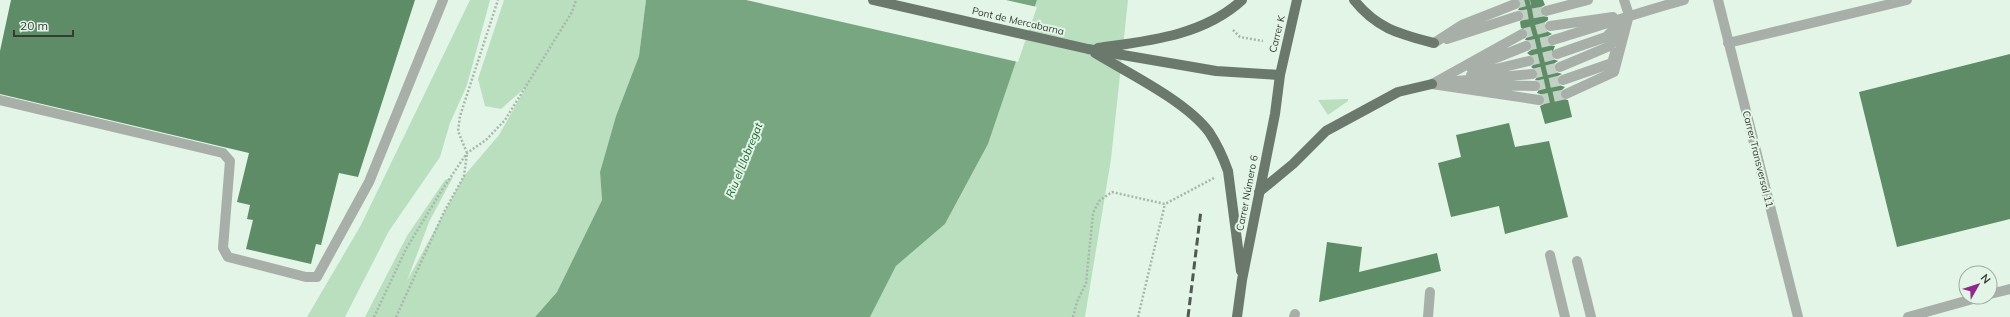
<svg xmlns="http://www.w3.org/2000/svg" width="2010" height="317" font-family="Mulish,sans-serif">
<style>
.green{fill:#b9dfbf}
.water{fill:#77a680}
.pier{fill:#e3f5e6}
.building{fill:#5e8c67}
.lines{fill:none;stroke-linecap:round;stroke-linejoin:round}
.minor-tunnel{stroke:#c0d0c3;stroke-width:10;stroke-dasharray:10 5;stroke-linecap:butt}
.path{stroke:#a8b7ab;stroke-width:2.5;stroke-dasharray:2 2;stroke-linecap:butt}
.minor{stroke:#a7afa8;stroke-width:10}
.major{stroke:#6b796d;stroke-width:10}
.rail{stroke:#515952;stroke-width:3;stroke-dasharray:8 4;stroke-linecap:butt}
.labels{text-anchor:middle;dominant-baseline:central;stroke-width:4;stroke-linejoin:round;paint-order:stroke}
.street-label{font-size:10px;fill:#353c36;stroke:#e3f5e6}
.water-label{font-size:11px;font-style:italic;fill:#1a6130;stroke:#e3f5e6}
</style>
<rect width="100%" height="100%" fill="#e3f5e6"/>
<path class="green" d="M470,0H490L467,85L450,123L440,157L389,231L345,317H307L361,225Z
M504,0H646L639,56L616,116L600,172L602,200L557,292L535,317H365L407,236L445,180L453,177L429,222L407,281L464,176L499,135L526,87L501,109L485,106L478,79Z
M1037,0H1128L1111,159L1085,317H870L896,266L945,224L988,144Z
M1348,99V101L1328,115L1318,100Z"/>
<path class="water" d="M646,0H1037L988,144L945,224L896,266L870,317H535L557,292L602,200L600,172L616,116L639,56Z"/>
<path class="pier" d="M746,0H1006L1037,7L1018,62Z"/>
<path class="building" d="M11,0H415L358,177L339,173L321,245L316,244L311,264L246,249L253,220L247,219L250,205L237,202L249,153L0,94V51Z
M1520,0H1543L1545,5L1541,7L1540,12L1542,16L1548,17V20L1544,23V27L1545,30L1552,34L1548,36L1547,41L1549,45L1555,46L1551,56L1553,59L1558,61L1555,63L1554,69L1556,72L1562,74L1558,76L1557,82L1559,85L1565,87L1561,91L1560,96L1563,99L1568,100L1572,117L1545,124L1540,106L1544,104L1545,98L1543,95L1537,93L1541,86L1539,81L1535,80L1538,76L1537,71L1531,67L1535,63V59L1527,53L1531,50L1532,44L1530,41L1525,40L1528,34L1527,31L1521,28L1520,22L1524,17L1523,11L1518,10L1521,5Z
M2010,54V219L1897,247L1859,92Z
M1509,123L1515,147L1549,141L1568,217L1505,234L1499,206L1451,217L1438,163L1461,157L1456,135Z
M1327,242L1362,247L1359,272L1437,253L1441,271L1319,302Z"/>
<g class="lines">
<path class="minor-tunnel" d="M1515,4L1530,0
M1518,16L1546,11
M1522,34L1550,26
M1526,46L1553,40
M1529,61L1557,54
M1532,74L1560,67
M1535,86L1563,80
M1539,100L1566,94"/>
<path class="path" d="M1233,30L1240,37L1263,41
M374,317L406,249L442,190L467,153L486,140L505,120L572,12L576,0
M396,317L444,212L464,176L467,153L458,131L460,116L498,0
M1073,317L1077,302L1086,283L1093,213L1099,201L1112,192L1165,204L1214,178
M1138,317L1165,204"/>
<path class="minor" d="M1624,0L1629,15
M1718,0L1798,317
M1546,11L1588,0
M1550,26L1613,17
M1447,39L1518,16
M1553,40C1597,27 1640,12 1684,0
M1434,43L1462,25L1515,4
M1728,43L1907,0
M1557,54L1606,37L1618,25
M1560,67L1610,46L1622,26
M1471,68L1526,46
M1471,75L1529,61
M1563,80L1612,63L1615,53
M1446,82L1532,74
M1432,84L1539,100
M1432,84L1522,34
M1474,85L1535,86
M1566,94L1614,72L1629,15
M0,100L223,153L230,161L223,248L228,257L306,277H317L369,182L443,0
M1550,255L1565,317
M1577,261L1591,317
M1990,294L2010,289
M1294,317L1295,314
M1428,317L1430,292
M1908,317L1980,297"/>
<path class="major" d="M873,0L1088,49L1216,71L1280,75
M1354,0C1377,29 1400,34 1434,43
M1098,48C1147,41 1203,36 1242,0
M1095,53C1128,73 1186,101 1209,132C1217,144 1223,157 1228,171L1241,271
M1259,192L1293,164L1326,131L1398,92L1432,84
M1237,317L1242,280L1275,114L1280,75L1297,0"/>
<path class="rail" d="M1188,317L1201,210"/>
</g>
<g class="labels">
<g class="street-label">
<text transform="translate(1018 21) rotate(13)">Pont de Mercabarna</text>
<text transform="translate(1277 34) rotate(-76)">Carrer K</text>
<text transform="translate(1758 159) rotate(76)">Carrer Transversal 11</text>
<text transform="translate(1247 193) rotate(-79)">Carrer Número 6</text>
</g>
<g class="water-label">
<text transform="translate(744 160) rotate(-68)">Riu el Llobregat</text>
</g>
</g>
<g transform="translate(1978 285) rotate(51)"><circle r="19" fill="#e3f5e6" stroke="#9daba0"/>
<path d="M0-3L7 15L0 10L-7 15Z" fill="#91288c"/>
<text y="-6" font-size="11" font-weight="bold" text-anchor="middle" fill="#353c36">N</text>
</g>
<path d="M14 30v6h59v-6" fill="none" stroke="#353c36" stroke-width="2"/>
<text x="20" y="30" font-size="12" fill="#353c36" stroke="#e3f5e6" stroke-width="3" paint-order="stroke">20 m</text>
</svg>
